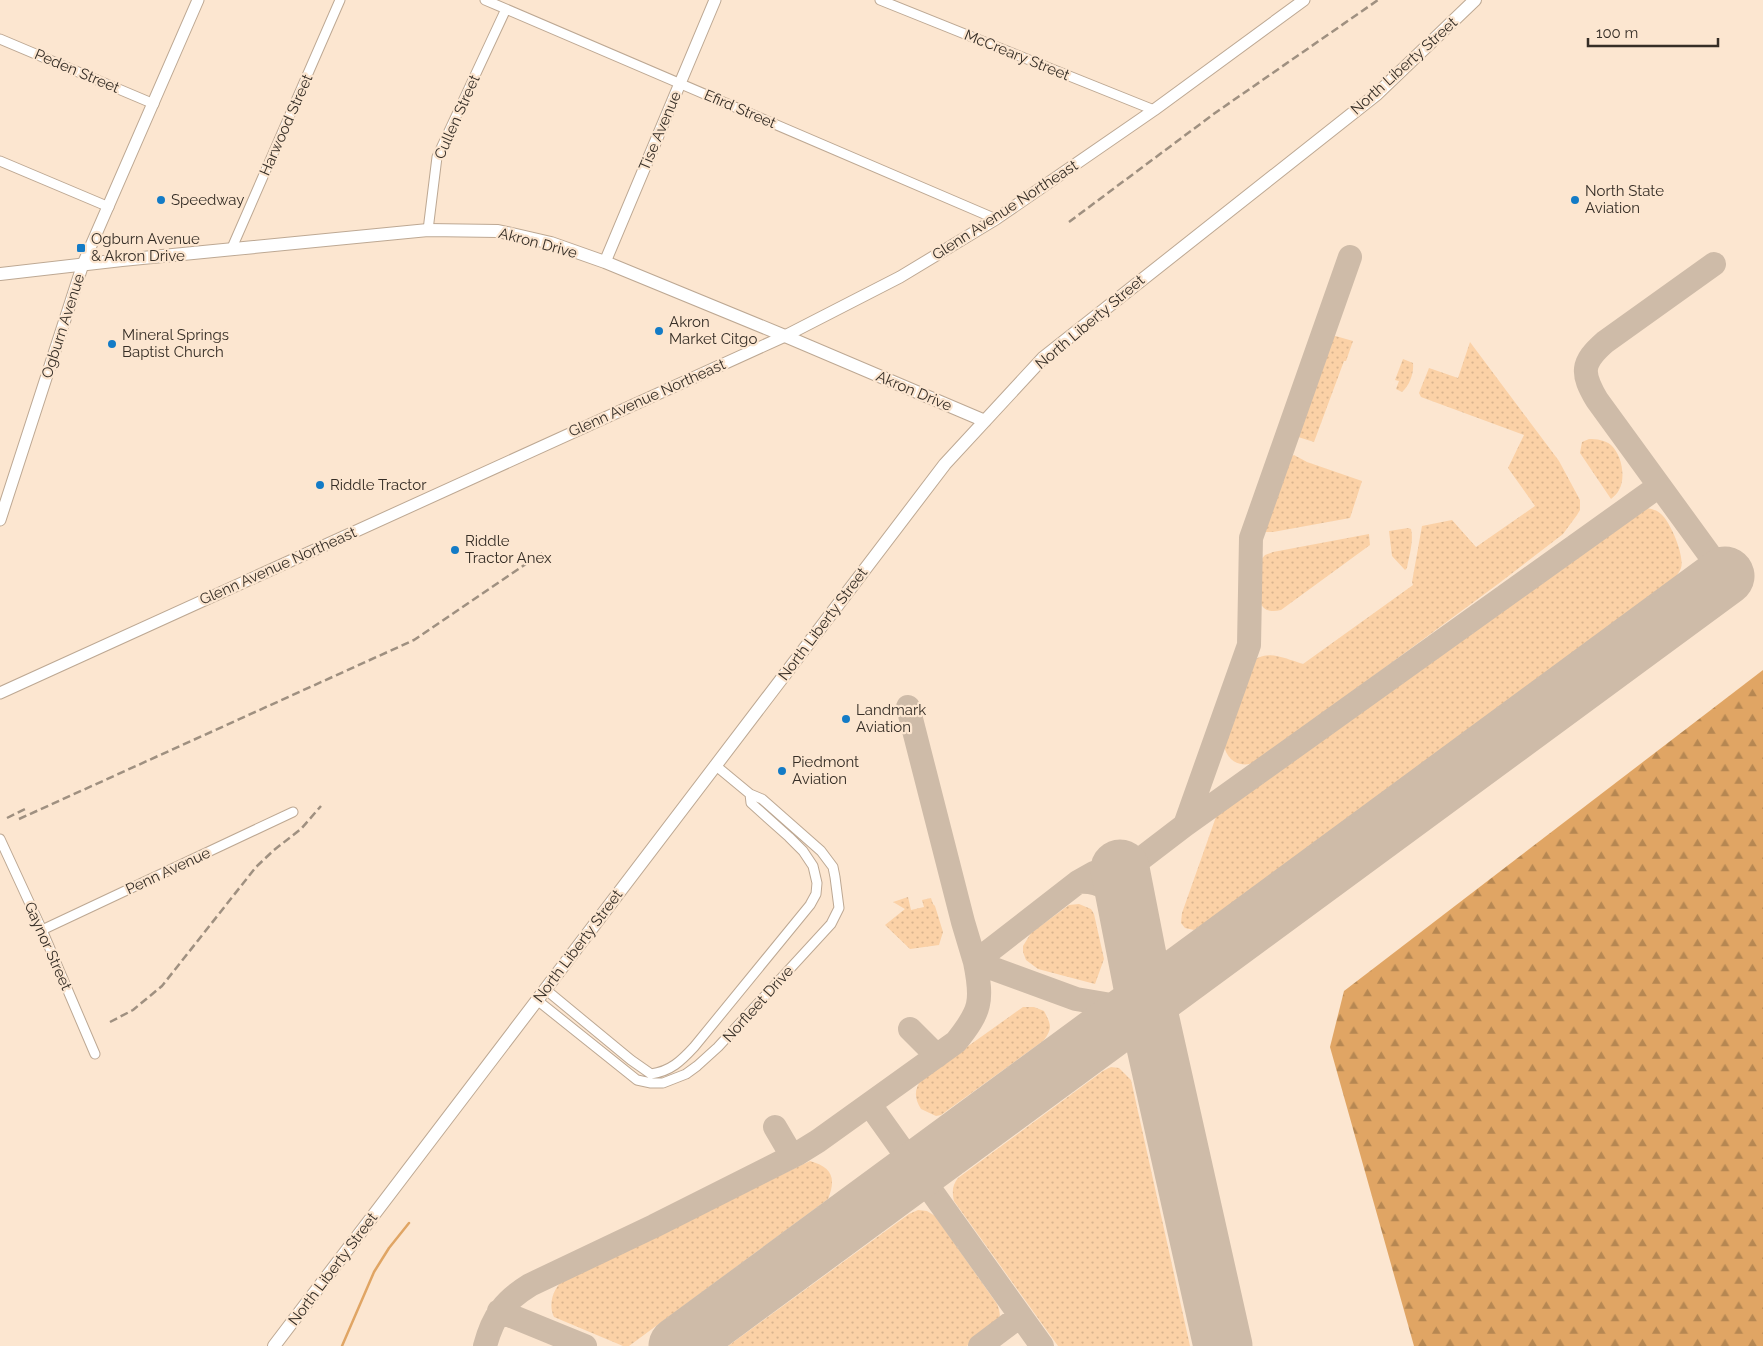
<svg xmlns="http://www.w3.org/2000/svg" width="1763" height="1346" font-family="Raleway,sans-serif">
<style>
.grass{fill:url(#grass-dots)}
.forest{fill:url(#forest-firs)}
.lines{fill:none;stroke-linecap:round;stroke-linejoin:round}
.stream{stroke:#e0a564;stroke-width:2.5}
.taxiway{stroke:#cebba8;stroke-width:24}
.runway{stroke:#cebba8;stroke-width:59}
.minor-casing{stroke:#bda893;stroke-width:11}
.tertiary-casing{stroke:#bda893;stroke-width:13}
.secondary-casing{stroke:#bda893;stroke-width:14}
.minor{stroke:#fff;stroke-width:9}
.tertiary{stroke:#fff;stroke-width:11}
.secondary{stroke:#fff;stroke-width:12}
.rail{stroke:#9f9080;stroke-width:2.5;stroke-dasharray:8 4;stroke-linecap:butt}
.poi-dot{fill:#137bc6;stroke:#fce6d0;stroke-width:2}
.labels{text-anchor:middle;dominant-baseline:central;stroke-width:4.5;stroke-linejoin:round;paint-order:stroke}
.street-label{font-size:15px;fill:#362e26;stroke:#fce6d0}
.poi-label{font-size:15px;fill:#362e26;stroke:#fce6d0;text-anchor:start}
</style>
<defs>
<pattern id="grass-dots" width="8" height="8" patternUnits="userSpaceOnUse" patternTransform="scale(1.25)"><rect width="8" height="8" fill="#fbd1a6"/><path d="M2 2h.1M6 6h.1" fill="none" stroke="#d8b48f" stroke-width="1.8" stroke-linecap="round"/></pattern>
<pattern id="forest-firs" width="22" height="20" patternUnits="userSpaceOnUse" patternTransform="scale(1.25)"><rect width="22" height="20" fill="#e0a564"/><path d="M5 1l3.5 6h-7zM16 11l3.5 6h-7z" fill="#b68752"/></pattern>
</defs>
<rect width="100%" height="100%" fill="#fce6d0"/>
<path class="grass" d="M1332,335L1353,341L1346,361H1344L1314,442L1295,436Z
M1470,342L1559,461L1580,500V510L1577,515L1563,534L1498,584L1260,760C1239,772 1221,758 1224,735L1248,666C1265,647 1282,658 1303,664L1413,585L1412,582L1422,526L1452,520L1476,547L1535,506L1508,468L1524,435L1421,397L1419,393L1429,368L1458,378Z
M1403,359L1413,363C1414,373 1410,385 1402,392L1396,389L1399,381L1395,380Z
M1589,439C1597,439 1605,440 1611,445C1622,455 1626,478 1619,490C1617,494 1614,496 1611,499L1580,453L1582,442Z
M1294,455L1307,462L1362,481L1350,518L1273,532H1265L1262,529L1287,459Z
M1646,508C1652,509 1657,510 1661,514C1670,521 1685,556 1681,568C1680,571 1677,575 1675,578L1215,916L1194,930L1185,928L1181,923L1182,913L1217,814L1626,517Z
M1408,528L1411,529C1414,541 1409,556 1407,568L1405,570L1392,556L1389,531Z
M1369,534L1370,545L1281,610C1250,618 1259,579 1260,561L1265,555L1273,552Z
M908,897L911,910L924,907L922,900L931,898L933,904L935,906L943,932L939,945L910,949L885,925L905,909L893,902Z
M1079,904L1091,909L1094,914L1104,959L1095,984L1038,969L1026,960L1023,952V946L1031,933L1069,905Z
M1023,1007H1034L1044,1011C1051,1024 1053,1029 1043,1041L941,1115L936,1116L921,1109C914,1098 914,1089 922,1079Z
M1111,1067L1119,1068L1131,1080L1190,1346H1058L954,1201C952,1191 952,1186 958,1178L1103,1071Z
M810,1161C831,1167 837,1177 828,1199L629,1346H623L554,1317C547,1302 555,1285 567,1277Z
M918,1210L927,1211L935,1216L997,1304C999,1309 1001,1315 999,1320C995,1329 975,1340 967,1346H728L909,1214Z"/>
<path class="forest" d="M1763,670V1346H1414L1330,1047L1344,991Z"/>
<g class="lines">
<path class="stream" d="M342,1346L374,1272L389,1248L409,1223"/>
<path class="taxiway" d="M1714,264L1605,342C1581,363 1581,373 1597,400L1725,576
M908,707L963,922L975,962L1076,999L1117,1006L1146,1002
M1185,825L1249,645L1251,538L1350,257
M1078,882C1103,880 1113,892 1128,911
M1099,1007L1125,1018L1143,1038L1163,1073
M910,1029L937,1056
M870,1105L1042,1346
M775,1127L792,1156
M499,1311L585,1346
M485,1346C493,1316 504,1301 530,1285L654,1226L797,1154L818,1141L956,1042C981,1011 983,1001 975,962L1078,882L1094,873L1134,864L1185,825L1659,486
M980,1346L1020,1316"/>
<path class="runway" d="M1120,869L1146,1002L1223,1346
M678,1346L1725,576"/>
<defs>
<path id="minor" d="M485,0L996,219
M880,0L1154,110
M0,39L154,104
M0,161L109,207
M428,230L437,157L506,9
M231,250L340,0
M0,839L42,930L95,1054
M42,930L293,812
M545,989L631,1060L651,1074C671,1071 681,1061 694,1047L810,905L816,894L817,883L813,866L803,851L789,837L751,803L750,794
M537,1000L637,1080L651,1083H663L686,1074L697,1066L718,1047L831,924L839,908L835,877L833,867L821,851L762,799L750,794L715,765"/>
<path id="tertiary" d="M605,262L715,0
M0,520L83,264L198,0
M0,693L785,336L900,277L996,219L1154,110L1304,0"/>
<path id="secondary" d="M0,274L122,260L428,230L498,231L551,243L605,262L785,336L985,421
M274,1346L945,464L1043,358L1377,94L1475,0"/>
</defs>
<use href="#minor" class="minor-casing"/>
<use href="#tertiary" class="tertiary-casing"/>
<use href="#secondary" class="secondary-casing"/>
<use href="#minor" class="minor"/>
<use href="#tertiary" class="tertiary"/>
<use href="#secondary" class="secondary"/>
<path class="rail" d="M1069,222L1215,113L1378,0
M7,818L25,809
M19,819L414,640L542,553
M110,1022L133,1010L162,986L256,867L274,850L301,829L321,806"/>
</g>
<g class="poi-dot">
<circle cx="161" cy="200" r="5"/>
<circle cx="1575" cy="200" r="5"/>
<rect x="76" y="243" width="10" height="10" rx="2.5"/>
<circle cx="659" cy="331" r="5"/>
<circle cx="112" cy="344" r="5"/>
<circle cx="320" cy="485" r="5"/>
<circle cx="455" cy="550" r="5"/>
<circle cx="846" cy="719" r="5"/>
<circle cx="782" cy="771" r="5"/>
</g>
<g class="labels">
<g class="street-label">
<text transform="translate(1017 55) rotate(22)">McCreary Street</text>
<text transform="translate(1404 66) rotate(-42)">North Liberty Street</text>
<text transform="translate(77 71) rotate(23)">Peden Street</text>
<text transform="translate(740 109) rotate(23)">Efird Street</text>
<text transform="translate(457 117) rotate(-66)">Cullen Street</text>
<text transform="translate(286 125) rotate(-66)">Harwood Street</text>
<text transform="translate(660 131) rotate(-67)">Tise Avenue</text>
<text transform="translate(1005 210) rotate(-33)">Glenn Avenue Northeast</text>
<text transform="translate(538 243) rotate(15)">Akron Drive</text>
<text transform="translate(1090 322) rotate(-40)">North Liberty Street</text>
<text transform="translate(63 326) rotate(-72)">Ogburn Avenue</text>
<text transform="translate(914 391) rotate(23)">Akron Drive</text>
<text transform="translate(647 398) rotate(-24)">Glenn Avenue Northeast</text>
<text transform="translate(278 566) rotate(-24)">Glenn Avenue Northeast</text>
<text transform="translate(823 624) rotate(-53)">North Liberty Street</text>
<text transform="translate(168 871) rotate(-25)">Penn Avenue</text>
<text transform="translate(48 946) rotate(66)">Gaynor Street</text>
<text transform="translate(578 946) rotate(-53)">North Liberty Street</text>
<text transform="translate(758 1004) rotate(-48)">Norfleet Drive</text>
<text transform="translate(333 1269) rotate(-53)">North Liberty Street</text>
</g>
<g class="poi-label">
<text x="1585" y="191">North State<tspan x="1585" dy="17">Aviation</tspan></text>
<text x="171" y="200">Speedway</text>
<text x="91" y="239">Ogburn Avenue<tspan x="91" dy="17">&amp; Akron Drive</tspan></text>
<text x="669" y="322">Akron<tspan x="669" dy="17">Market Citgo</tspan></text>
<text x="122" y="335">Mineral Springs<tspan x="122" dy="17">Baptist Church</tspan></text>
<text x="330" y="485">Riddle Tractor</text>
<text x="465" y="541">Riddle<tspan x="465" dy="17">Tractor Anex</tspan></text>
<text x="856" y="710">Landmark<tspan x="856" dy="17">Aviation</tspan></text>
<text x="792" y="762">Piedmont<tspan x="792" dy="17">Aviation</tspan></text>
</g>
</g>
<path d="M1588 38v8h130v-8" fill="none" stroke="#362e26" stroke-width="2.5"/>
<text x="1596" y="38" font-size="15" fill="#362e26" stroke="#fce6d0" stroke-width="4" paint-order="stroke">100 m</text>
</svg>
